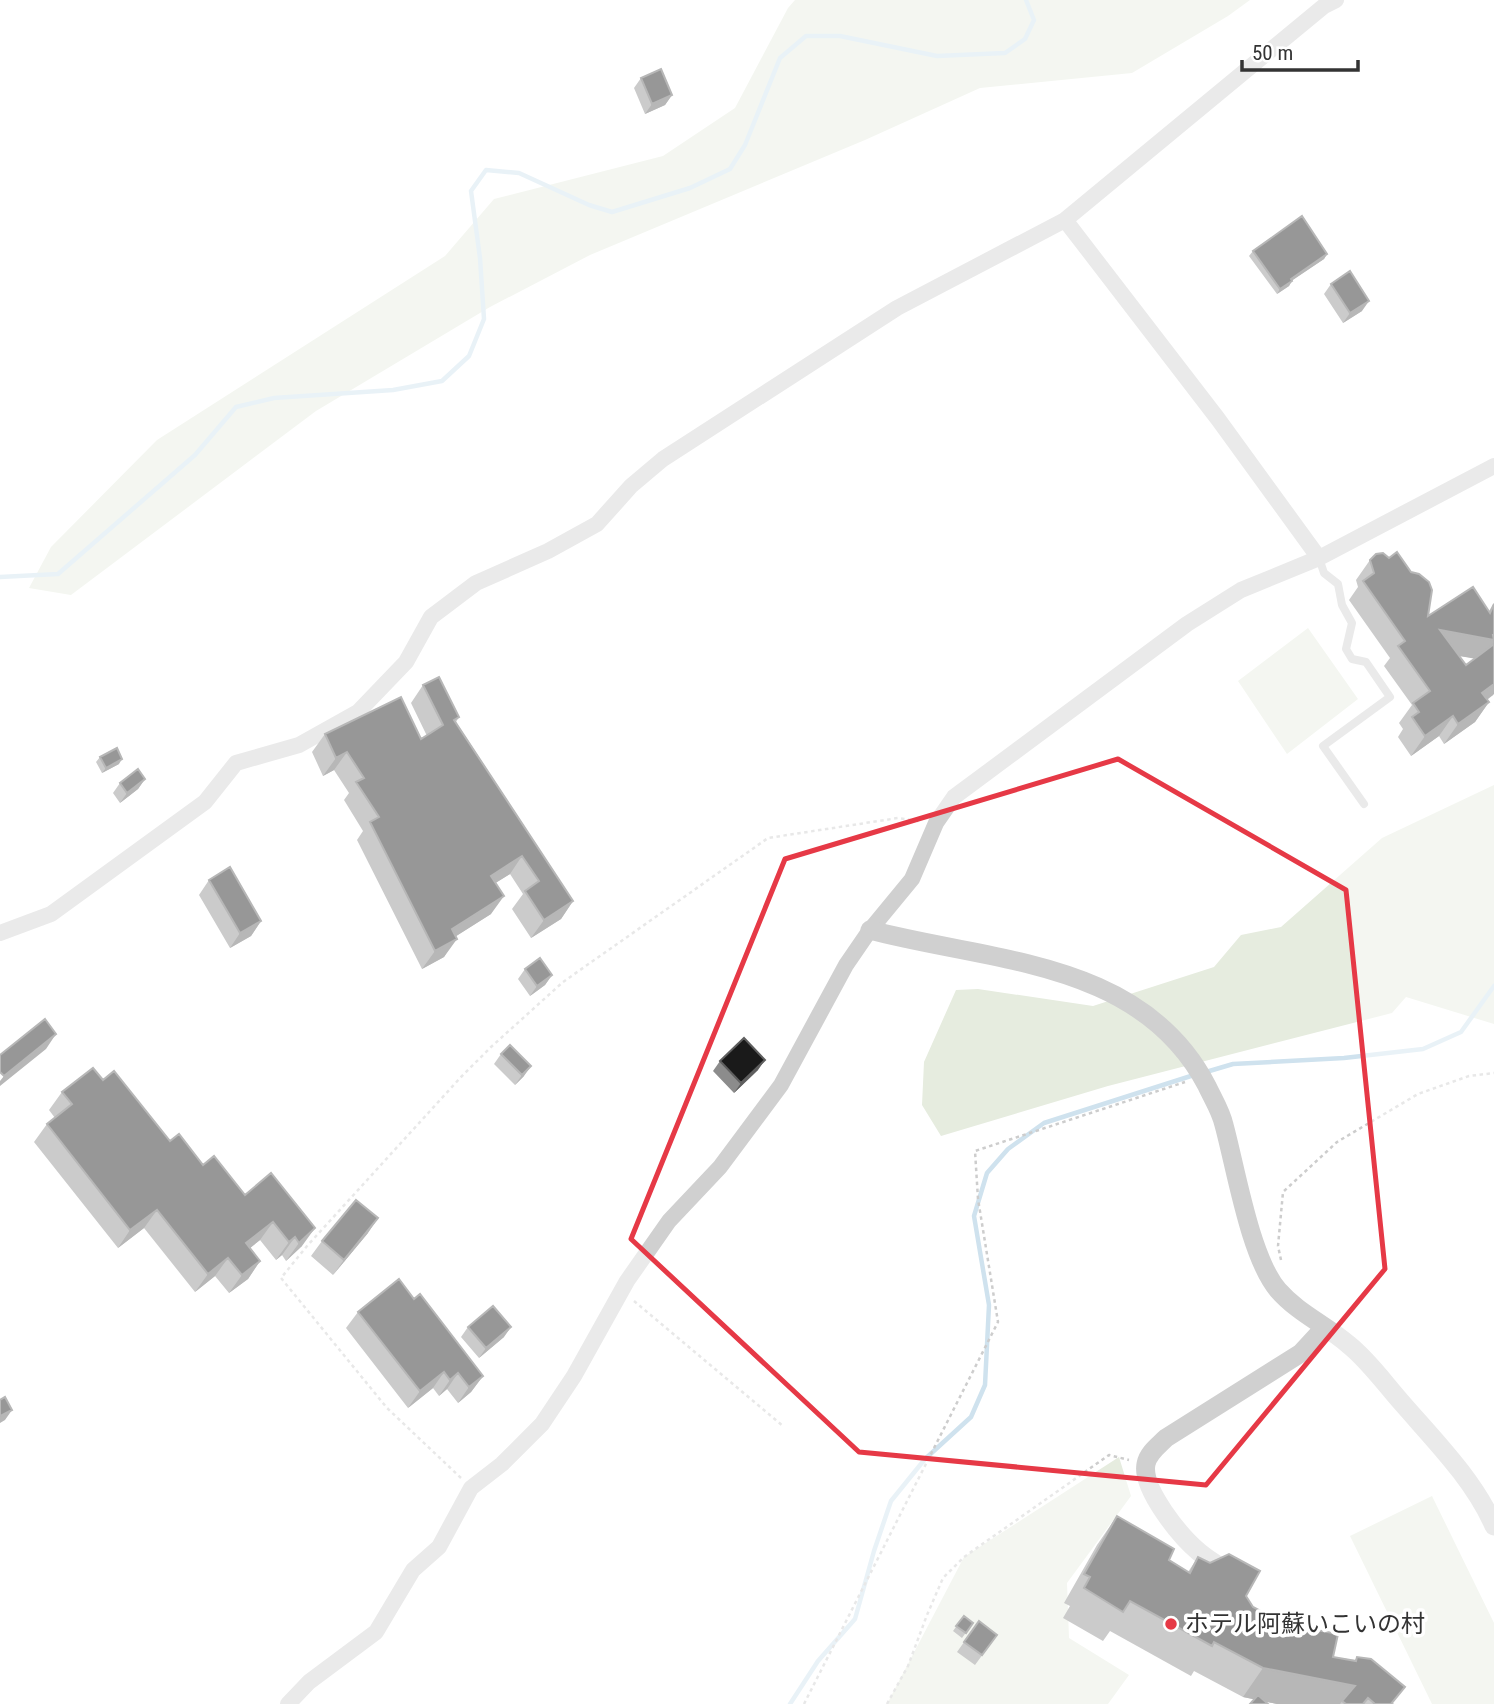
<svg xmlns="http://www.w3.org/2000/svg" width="1494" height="1704" font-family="'Roboto Condensed','Noto Sans JP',sans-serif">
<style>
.green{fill:#e6ecdf}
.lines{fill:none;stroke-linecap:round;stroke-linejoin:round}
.stream{stroke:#cfe2ee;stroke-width:4.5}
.path{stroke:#cdcdcd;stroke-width:2.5;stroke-dasharray:3.5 3.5;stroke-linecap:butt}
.service{stroke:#d0d0d0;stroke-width:8}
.minor{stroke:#d0d0d0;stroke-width:16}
.tertiary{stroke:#d0d0d0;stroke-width:19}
.wall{fill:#8c8c8c;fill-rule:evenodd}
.shaded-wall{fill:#5f5f5f}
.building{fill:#1a1a1a;stroke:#5f5f5f;stroke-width:2}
.marked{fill:none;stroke:#e63946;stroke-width:5;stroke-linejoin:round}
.poi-dot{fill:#e63946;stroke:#fff;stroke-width:2.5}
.labels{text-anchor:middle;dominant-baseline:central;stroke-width:7;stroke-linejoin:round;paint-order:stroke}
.poi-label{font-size:24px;fill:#333;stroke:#fff;text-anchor:start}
</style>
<rect width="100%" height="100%" fill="#fff"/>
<path class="green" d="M795,0H1250L1228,16L1132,73L980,88L865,140L590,255L490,307L316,411L71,595L29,588L51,547L157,440L445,256L494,199L663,156L735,108L788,8Z
M1308,628L1358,699L1287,754L1238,681Z
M1494,785V1024L1406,997L1392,1013L1108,1086L941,1136L922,1105L924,1062L956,990L978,989L1093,1006L1214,967L1241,935L1281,927L1382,838Z
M1119,1457L1131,1496L1067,1583L1069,1638L1129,1675L1108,1704H887L964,1557Z
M1432,1496L1494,1623V1704H1432L1350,1536Z"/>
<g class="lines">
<path class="stream" d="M0,577L58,574L195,455L236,407L274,398L393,390L442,381L469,356L484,319L480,258L471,191L486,170L519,173L589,205L612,212L690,188L730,169L745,145L780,58L806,36H840L937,56L1005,53L1025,39L1034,20L1026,0
M1206,1072L1233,1064L1344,1058L1423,1049L1461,1032L1494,986
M790,1704L818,1661L855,1619L874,1551L891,1501L925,1459L971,1417L985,1385L989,1305L974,1216L987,1173L1008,1149L1044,1123L1194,1075"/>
<path class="path" d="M1281,1260L1278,1246L1283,1192L1337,1142L1418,1094L1469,1076L1494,1073
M634,1301L783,1426
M461,1478L387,1408L281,1278L307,1246L461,1077L491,1047L563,982L768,838L898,818L919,821
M804,1704L998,1322L978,1199L975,1151L1185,1082
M887,1704L908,1666L927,1615L943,1578L964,1557L1109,1455L1129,1460"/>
<path class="service" d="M1319,558L1324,573L1338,584L1342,605L1352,623L1346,649L1352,659L1366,662L1390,697L1323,746L1364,804"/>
<path class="minor" d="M1065,220L1218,419L1319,558
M0,933L51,914L205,802L236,763L299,745L358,712L406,662L431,617L476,583L548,551L597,524L631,486L663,459L897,308L1065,220L1324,6L1336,0
M288,1704L309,1682L376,1632L413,1570L439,1547L471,1488L502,1464L542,1424L574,1376L627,1281L669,1221L720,1167L781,1085L846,965L870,930L912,879L936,823L954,797L1187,624L1241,590L1319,558L1494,466"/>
<path class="tertiary" d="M870,930C991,962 1142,960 1207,1086C1213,1099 1221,1111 1224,1125C1236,1169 1250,1257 1278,1290C1298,1313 1326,1325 1349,1345C1369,1361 1385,1384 1402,1403C1435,1441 1474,1480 1494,1526
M1222,1568C1214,1563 1206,1558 1199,1552C1181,1537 1141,1489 1146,1464C1148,1453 1158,1446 1166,1438L1301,1353L1325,1327"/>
</g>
<path class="wall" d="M641,78L672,95L665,105L645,114L634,88Z
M1253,251L1327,254L1324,259L1292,280L1289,286L1277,294L1249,256Z
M1331,284L1362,311L1343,323L1324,294Z
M1370,560L1428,616L1489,611L1494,603L1493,695L1487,700L1489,702L1475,722L1444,744L1439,736L1411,756L1398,737L1403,729L1399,723L1412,705L1384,666L1390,658L1349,600L1358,587L1356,580ZM1459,656L1475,658L1466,665Z
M423,685L459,717L456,722L573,901L561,919L531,938L512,909L523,894L510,874L495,883L491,914L456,936L444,957L422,969L357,840L363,831L344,800L349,793L334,770L323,776L312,752L325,734L421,739L427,736L411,703Z
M100,757L119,764L102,773L96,762Z
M145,779L138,789L120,803L113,793L120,783Z
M209,880L261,921L251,936L230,948L199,895Z
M525,969L552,975L545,985L530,996L518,979Z
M501,1054L524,1076L515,1085L494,1064Z
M720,1061L758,1070L734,1093L713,1071Z
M103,1080L170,1141L245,1195L271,1173L302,1246L286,1261L282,1255L276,1260L260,1240L250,1248L260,1261L248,1279L229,1293L215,1276L195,1292L144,1228L118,1248L34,1142L47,1124L55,1118L49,1110L62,1092Z
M368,1233L333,1275L311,1256L322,1241Z
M414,1299L483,1376L471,1392L458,1403L447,1389L439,1396L433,1388L408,1408L346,1328L358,1312Z
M468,1327L504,1337L479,1358L461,1337Z
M1117,1516L1169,1560L1188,1572L1198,1557L1246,1596L1253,1607L1333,1657L1355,1660L1357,1657L1394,1704H1277L1243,1697L1194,1671L1191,1676L1110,1631L1103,1641L1063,1618L1070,1606L1064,1603L1097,1545Z
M964,1616L973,1623L962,1638L953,1631Z
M979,1621L997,1635L975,1665L957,1652Z"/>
<path class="shaded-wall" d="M672,95L665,105L645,114L652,104Z
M1327,254L1324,259L1287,284L1291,279Z
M1292,281L1289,286L1277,294L1280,289Z
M1369,301L1362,311L1343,323L1350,313Z
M1440,630L1494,635V658L1482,660L1426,650Z
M1494,684V694L1493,695L1468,713L1482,693Z
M1489,702L1475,722L1444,744L1458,724Z
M1453,716L1439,736L1411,756L1425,736Z
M347,752L334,770L323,776L336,758Z
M122,759L119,764L102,773L106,768Z
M145,779L138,789L120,803L127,793Z
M522,856L510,874L478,894L491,876Z
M504,896L491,914L439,947L452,929Z
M573,901L561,919L531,938L544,920Z
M261,921L251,936L230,948L240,933Z
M457,939L444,957L422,969L435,951Z
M552,975L545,985L530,996L537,986Z
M56,1034L46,1049L0,1086V1081L4,1076Z
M765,1060L758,1070L734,1093L741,1083Z
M531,1066L524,1076L515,1085L522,1075Z
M157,1210L144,1228L118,1248L130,1230Z
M378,1218L368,1233L333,1275L344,1260Z
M273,1222L260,1240L234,1261L246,1243Z
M315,1228L302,1246L286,1261L299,1243Z
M295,1237L282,1255L276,1260L289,1242Z
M228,1258L215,1276L195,1292L208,1274Z
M260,1261L248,1279L229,1293L242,1275Z
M511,1327L504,1337L479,1358L486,1348Z
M444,1372L433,1388L408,1408L420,1391Z
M458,1373L447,1389L439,1396L450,1380Z
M483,1376L471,1392L458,1403L469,1387Z
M12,1410L5,1420L0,1423V1416Z
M1263,1668L1355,1686L1340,1704H1277L1243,1697Z"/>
<path class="building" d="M661,69L672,95L652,104L641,78Z
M1302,216L1327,254L1291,279L1292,281L1280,289L1253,251Z
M1350,271L1369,301L1350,313L1331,284Z
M1397,552L1411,572L1419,574L1429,582L1432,590L1428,616L1473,587L1490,613L1494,604V635H1493L1494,640L1440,630L1466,665L1494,644V684L1482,693L1489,702L1458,724L1453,716L1425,736L1412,717L1419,712L1413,703L1430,691L1398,646L1405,641L1363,581L1374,573L1370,560L1376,554L1383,553L1389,558Z
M439,677L459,717L454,720L573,901L544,920L525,891L539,881L522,856L491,876L504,896L452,929L457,939L435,951L370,822L379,817L356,782L364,778L347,752L336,758L325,734L401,697L421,739L443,725L423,685Z
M117,748L122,759L106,768L100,757Z
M138,769L145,779L127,793L120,783Z
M230,867L261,921L240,933L209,880Z
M540,958L552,975L537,986L525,969Z
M45,1019L56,1034L4,1076L0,1072V1055Z
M744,1038L765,1060L741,1083L720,1061Z
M510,1045L531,1066L522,1075L501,1054Z
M93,1068L103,1080L114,1071L170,1141L179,1134L203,1165L214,1156L245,1195L271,1173L315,1228L299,1243L295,1237L289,1242L273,1222L246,1243L260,1261L242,1275L228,1258L208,1274L157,1210L130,1230L47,1124L72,1104L62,1092Z
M356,1200L378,1218L344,1260L322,1241Z
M399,1279L414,1299L420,1294L483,1376L469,1387L458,1373L450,1380L444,1372L420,1391L358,1312Z
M493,1306L511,1327L486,1348L468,1327Z
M5,1397L12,1410L0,1416V1400Z
M1117,1516L1174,1549L1169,1560L1190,1573L1198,1557L1210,1563L1229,1554L1260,1571L1246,1596L1253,1607L1285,1624L1338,1634L1333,1657L1356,1661L1357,1657L1371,1659L1405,1687L1391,1704H1375L1368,1698L1363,1704H1346L1342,1701L1355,1686L1263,1668L1214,1642L1212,1646L1130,1601L1123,1612L1084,1588L1090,1577L1084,1574Z
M964,1616L973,1623L966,1633L956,1626Z
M979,1621L997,1635L982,1655L964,1642Z
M1258,1695L1268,1704H1250Z"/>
<path d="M0 0H1494V1704H0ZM1118,759L1346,890L1385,1269L1206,1485L859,1452L631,1239L785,859Z" fill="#fff" fill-opacity=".55" fill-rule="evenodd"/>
<path class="marked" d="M1118,759L1346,890L1385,1269L1206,1485L859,1452L631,1239L785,859Z"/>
<circle class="poi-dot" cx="1171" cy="1624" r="7"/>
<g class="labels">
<g class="poi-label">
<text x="1185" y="1624">ホテル阿蘇いこいの村</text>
</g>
</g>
<path d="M1242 60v10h116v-10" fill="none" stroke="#333333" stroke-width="3.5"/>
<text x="1252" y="60" font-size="21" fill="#333333" stroke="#ffffff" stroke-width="5" paint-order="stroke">50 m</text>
</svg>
